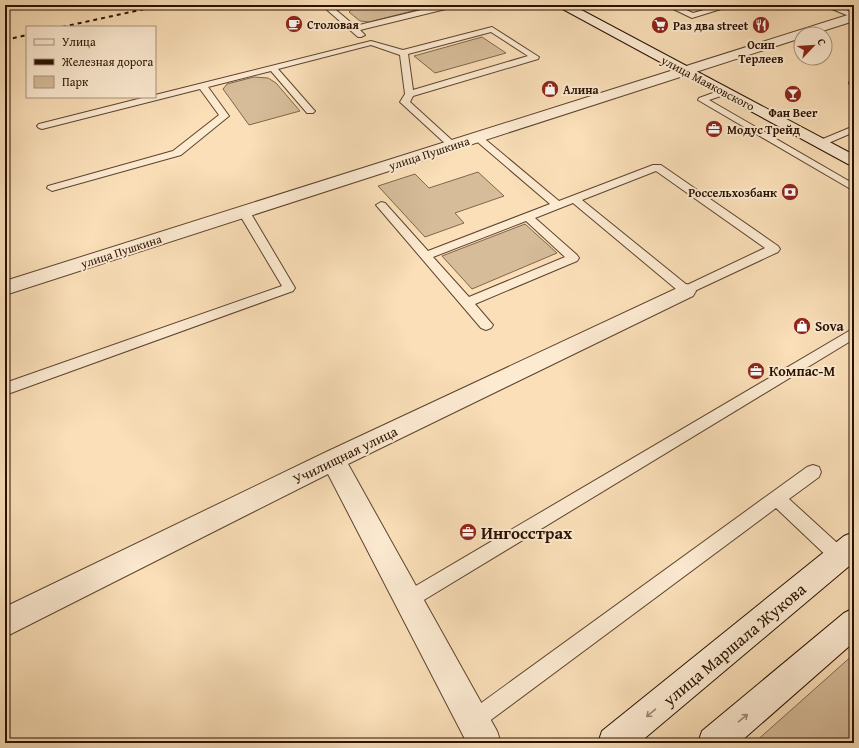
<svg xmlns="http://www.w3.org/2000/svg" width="859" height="748" font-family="'Gentium Book Plus',serif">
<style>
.green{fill:#d6bc99;stroke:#80664c}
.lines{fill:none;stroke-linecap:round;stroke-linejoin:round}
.service-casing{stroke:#5d442e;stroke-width:2}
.minor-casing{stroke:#5d442e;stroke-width:2}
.tertiary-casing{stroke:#5d442e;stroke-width:2}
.secondary-casing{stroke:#291100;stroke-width:2}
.service{fill:#fcead1;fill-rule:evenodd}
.minor{fill:#fcead1;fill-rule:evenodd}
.tertiary{fill:#fcead1;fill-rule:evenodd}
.secondary{fill:#fcead1;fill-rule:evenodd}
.rail{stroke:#291100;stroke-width:2;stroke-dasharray:4 4;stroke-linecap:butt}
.oneway{stroke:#9d8873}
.labels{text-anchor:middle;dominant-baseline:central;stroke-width:4;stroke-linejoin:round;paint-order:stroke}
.far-poi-label{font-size:12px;font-weight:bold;fill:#291100;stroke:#fcead1;text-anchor:start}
.far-street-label{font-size:12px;fill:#291100;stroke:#fcead1}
.poi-label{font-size:14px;font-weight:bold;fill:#291100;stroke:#fcead1;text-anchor:start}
.street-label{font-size:14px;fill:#291100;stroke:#fcead1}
.near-poi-label{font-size:17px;font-weight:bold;fill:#291100;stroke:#fcead1;text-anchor:start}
.near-street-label{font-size:17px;fill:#291100;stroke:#fcead1}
</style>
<rect width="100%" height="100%" fill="#fadfb8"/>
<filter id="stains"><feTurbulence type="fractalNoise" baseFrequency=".005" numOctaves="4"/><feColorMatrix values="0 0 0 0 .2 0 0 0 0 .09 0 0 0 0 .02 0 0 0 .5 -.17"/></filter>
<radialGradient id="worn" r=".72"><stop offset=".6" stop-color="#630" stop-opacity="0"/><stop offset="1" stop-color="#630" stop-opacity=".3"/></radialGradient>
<path class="green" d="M369,5H431L432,6L369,22L360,21L349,12L352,9Z
M482,37L506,53L435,73L414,56Z
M254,77L268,78L276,83L300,111L249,125L223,89L227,84Z
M478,172L504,196L455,213L464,223L425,237L378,186L415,174L429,188Z
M525,224L557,253L472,289L442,256Z
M854,654V743H754Z"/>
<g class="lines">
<defs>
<path id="service" d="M338,5H352L336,10L355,26L442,5H455L454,7L360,30L365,35L361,37H358L326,9Z
M665,5H675L693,13L722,5H734L692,18Z
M822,5H833L854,13V18Z
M492,27L539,57L538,59L413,96L410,102L455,143L457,145L455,147H449L400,102L405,94L400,55L371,45L278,69L313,109L315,111L313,113H307L271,71L208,87L229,116L181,155L52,191L47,188L48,186L173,151L219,115L200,89L42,129L39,128L37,126L39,124L146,97H155V95L371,41L403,50ZM491,32L528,56L413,90L408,54Z
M854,80V86L850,85L849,83L850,81Z
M724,89L727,90L728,92L727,94L709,100L854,184V191L698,100L699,98Z
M854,126V132L824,145H818L816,143L818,141Z
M477,134L480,135L559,201L653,165H661L778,246L780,249L778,252L686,295L682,294L573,203L535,218L577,255L579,258L577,261L475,304L493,325L491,328L486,330L481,328L376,205L381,202L385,203L428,251L550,204L474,139L472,137ZM656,171L765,248L687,285L582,200ZM526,221L565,257L469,297L433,257Z
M244,209L250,212L295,288L293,291L5,395V383L282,286L238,212Z
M854,328V339L414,606L408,609L402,606L399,600L402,594Z
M813,465L819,467L821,472L819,477L789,499L846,551L849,557L846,563L840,565L834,563L776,508L480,728L473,731L466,728L463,721L466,714L771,493L807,467Z"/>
<path id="minor" d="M686,284L693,286L696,291L693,296L348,464L497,731L501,743H467L328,474L5,637V607L324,453Z"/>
<path id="tertiary" d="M854,13V21L813,34H801V38L5,295V281Z"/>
<path id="secondary" d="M557,5H572L854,155V166L848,164L559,7Z
M854,532V562L639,743H598L602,731L844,536Z
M854,608V642L739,743H698L702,731L844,613Z"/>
</defs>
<use href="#service" class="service-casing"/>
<use href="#minor" class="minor-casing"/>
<use href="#tertiary" class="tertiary-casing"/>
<use href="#secondary" class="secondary-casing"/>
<use href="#service" class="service"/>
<use href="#minor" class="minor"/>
<use href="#tertiary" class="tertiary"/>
<use href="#secondary" class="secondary"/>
<path class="rail" d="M62,27L163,5
M5,40L27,35"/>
</g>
<defs><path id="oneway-shaft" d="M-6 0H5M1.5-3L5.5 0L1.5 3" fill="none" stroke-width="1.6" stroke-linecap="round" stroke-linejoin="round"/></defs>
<g class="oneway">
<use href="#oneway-shaft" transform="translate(651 713) rotate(140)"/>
<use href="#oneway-shaft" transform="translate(743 718) rotate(-40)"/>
</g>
<defs>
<symbol id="cafe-disc" viewBox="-11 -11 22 22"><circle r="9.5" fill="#8f2418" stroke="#fcead1"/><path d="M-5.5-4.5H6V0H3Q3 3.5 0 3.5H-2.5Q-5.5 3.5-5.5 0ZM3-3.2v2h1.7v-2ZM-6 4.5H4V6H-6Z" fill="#fff"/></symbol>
<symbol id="supermarket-disc" viewBox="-11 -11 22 22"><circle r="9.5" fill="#8f2418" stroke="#fcead1"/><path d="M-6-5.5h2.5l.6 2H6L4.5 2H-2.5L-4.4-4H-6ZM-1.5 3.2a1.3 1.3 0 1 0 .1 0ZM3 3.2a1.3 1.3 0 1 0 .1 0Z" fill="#fff"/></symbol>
<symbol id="restaurant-disc" viewBox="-11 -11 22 22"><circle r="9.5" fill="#8f2418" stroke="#fcead1"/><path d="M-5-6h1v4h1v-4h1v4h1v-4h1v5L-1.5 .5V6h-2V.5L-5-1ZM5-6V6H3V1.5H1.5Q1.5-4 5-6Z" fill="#fff"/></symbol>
<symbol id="shop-disc" viewBox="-11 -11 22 22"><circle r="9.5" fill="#8f2418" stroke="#fcead1"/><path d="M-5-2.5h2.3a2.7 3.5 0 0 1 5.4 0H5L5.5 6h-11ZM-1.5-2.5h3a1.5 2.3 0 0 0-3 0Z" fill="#fff"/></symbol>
<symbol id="bar-disc" viewBox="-11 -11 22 22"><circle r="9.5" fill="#8f2418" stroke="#fcead1"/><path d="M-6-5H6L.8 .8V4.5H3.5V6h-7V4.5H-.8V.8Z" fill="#fff"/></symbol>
<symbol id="office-disc" viewBox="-11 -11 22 22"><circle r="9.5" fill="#8f2418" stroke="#fcead1"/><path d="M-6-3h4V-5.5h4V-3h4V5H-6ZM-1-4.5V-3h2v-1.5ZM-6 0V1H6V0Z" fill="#fff"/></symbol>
<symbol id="bank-disc" viewBox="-11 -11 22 22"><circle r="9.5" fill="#8f2418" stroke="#fcead1"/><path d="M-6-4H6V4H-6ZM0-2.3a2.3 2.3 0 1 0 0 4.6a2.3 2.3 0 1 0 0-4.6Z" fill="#fff"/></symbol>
</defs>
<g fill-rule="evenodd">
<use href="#cafe-disc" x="284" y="14" width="20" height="20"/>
<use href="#supermarket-disc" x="650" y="15" width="20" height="20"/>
<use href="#restaurant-disc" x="751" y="15" width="20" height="20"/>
<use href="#shop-disc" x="540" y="79" width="20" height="20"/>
<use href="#bar-disc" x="783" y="84" width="20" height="20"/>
<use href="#office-disc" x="704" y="119" width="20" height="20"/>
<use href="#bank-disc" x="780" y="182" width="20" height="20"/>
<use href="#shop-disc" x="792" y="316" width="20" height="20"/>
<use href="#office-disc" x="746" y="361" width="20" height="20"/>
<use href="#office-disc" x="458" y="522" width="20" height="20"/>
</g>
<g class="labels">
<g class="far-poi-label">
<text x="307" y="24">Столовая</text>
<text x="673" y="25">Раз два street</text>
<text x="761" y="44" text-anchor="middle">Осип<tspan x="761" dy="14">Терлеев</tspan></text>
<text x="563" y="89">Алина</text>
<text x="793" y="112" text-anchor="middle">Фан Beer</text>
<text x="727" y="129">Модус Трейд</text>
<text x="777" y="192" text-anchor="end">Россельхозбанк</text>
</g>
<g class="far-street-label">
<text transform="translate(708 83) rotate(28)">улица Маяковского</text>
<text transform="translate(429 153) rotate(-18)">улица Пушкина</text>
<text transform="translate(121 251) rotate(-18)">улица Пушкина</text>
</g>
<g class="poi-label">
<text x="815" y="326">Sova</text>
<text x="769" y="371">Компас-М</text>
</g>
<g class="street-label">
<text transform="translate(345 455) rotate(-26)">Училищная улица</text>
</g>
<g class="near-poi-label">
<text x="481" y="532">Ингосстрах</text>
</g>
<g class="near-street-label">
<text transform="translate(734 644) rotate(-40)">улица Маршала Жукова</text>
</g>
</g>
<rect width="859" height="748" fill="none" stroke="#fadfb8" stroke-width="20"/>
<rect x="6" y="6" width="847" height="736" fill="none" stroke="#291100" stroke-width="2"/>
<rect x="10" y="10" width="839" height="728" fill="none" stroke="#291100"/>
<rect x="26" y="26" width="130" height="72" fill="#fcead1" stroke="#a8937d"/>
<rect x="34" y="39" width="20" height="6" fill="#fcead1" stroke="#a8937d"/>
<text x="62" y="46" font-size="12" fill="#291100">Улица</text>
<rect x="34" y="59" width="20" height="6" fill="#291100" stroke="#a8937d"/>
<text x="62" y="66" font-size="12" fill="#291100">Железная дорога</text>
<rect x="34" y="76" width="20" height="12" fill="#d6bc99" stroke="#a8937d"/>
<text x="62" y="86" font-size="12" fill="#291100">Парк</text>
<g transform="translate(813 46) rotate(65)"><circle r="19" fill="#fcead1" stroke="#a8937d"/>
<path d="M0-3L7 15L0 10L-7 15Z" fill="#8f2418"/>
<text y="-6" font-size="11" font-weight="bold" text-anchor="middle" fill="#291100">С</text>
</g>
<rect width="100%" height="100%" filter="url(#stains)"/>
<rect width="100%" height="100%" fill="url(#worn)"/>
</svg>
